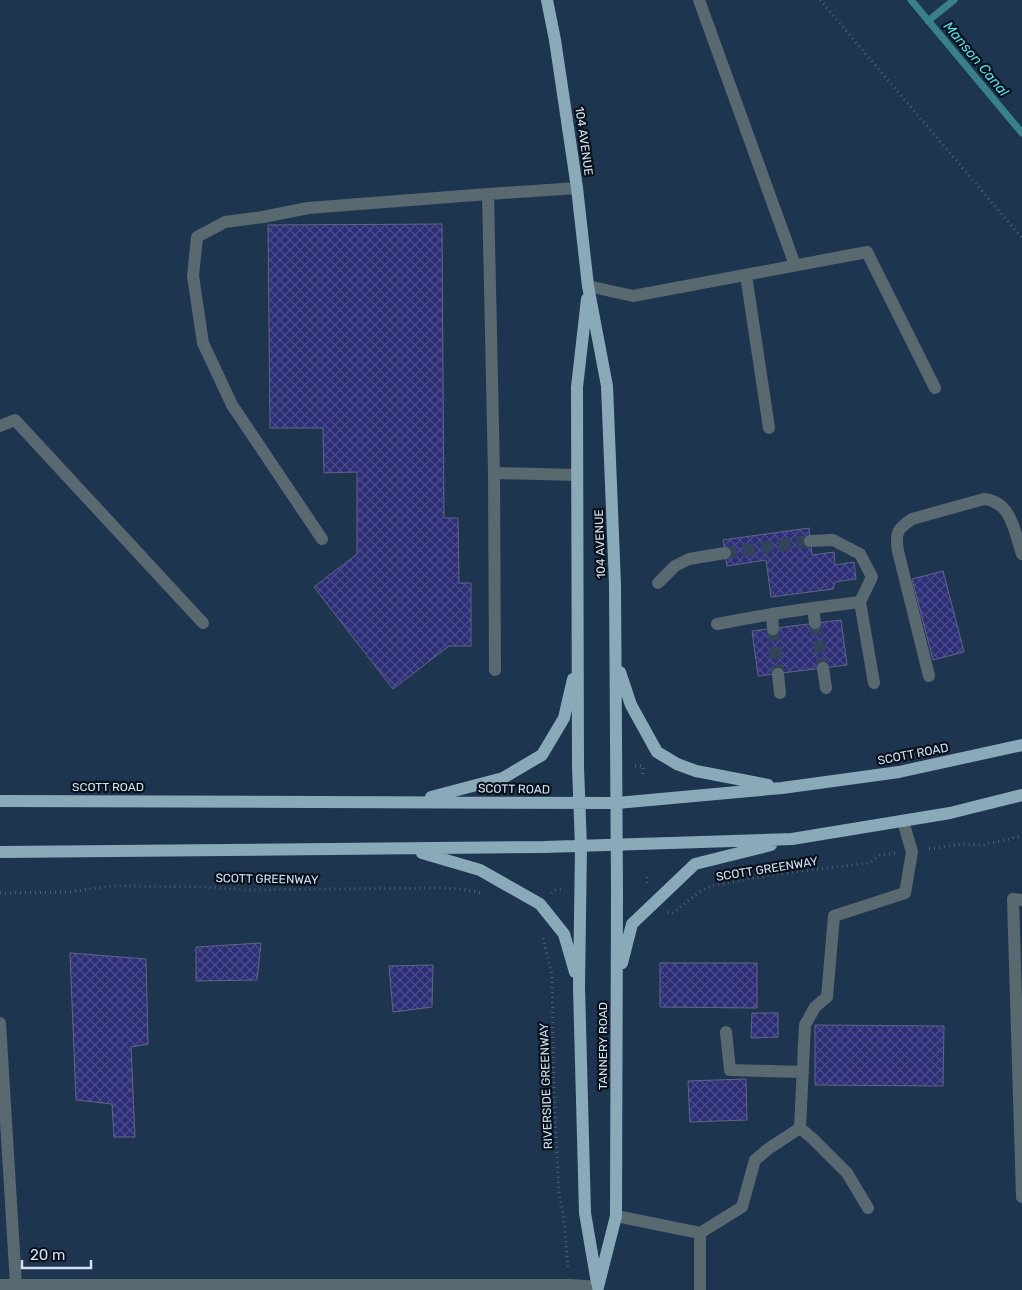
<svg xmlns="http://www.w3.org/2000/svg" width="1022" height="1290" font-family="Rubik,sans-serif">
<style>
.built{fill:#1e3550}
.lines{fill:none;stroke-linecap:round;stroke-linejoin:round}
.stream{stroke:#388189;stroke-width:7}
.building{fill:url(#building-cross-hatch);stroke:#616584}
.minor-tunnel{stroke:#324459;stroke-width:12;stroke-dasharray:12 6;stroke-linecap:butt}
.path{stroke:#4f6075;stroke-width:3;stroke-dasharray:1 4;stroke-linecap:butt}
.minor{stroke:#596970;stroke-width:12}
.major{stroke:#8aaaba;stroke-width:12}
.labels{text-anchor:middle;dominant-baseline:central;stroke-width:4.5;stroke-linejoin:round;paint-order:stroke}
.street-label{font-size:12px;fill:#d3e0ef;stroke:#08111b}
.water-label{font-size:14px;font-style:italic;fill:#50dfee;stroke:#08111b}
</style>
<defs>
<pattern id="building-cross-hatch" width="8" height="8" patternUnits="userSpaceOnUse" patternTransform="scale(1.25)"><rect width="8" height="8" fill="#2e2e77"/><path d="M0 0l8 8M0 8l8-8" fill="none" stroke="#4b4c8b"/></pattern>
</defs>
<rect width="100%" height="100%" fill="#15283f"/>
<path class="built" d="M0,0H1022V1290H0Z"/>
<g class="lines">
<path class="stream" d="M911,0L1022,133
M928,21L954,0"/>
</g>
<path class="building" d="M442,224L444,518H458L459,583H471V646H449L393,689L314,587L357,554V472L324,473L323,428H270L268,225Z
M809,528L812,555L834,552L835,565L854,562L856,579L835,582L833,589L771,597L766,560L727,566L723,540Z
M943,571L964,652L933,660L912,579Z
M841,620L847,665L758,676L752,631Z
M261,943L257,980L196,981V947Z
M70,953L146,959L148,1044L131,1047L135,1137H114L112,1104L76,1100Z
M660,963H757V1008L660,1007Z
M433,965L432,1007L393,1012L389,966Z
M752,1013H778V1037L751,1038Z
M815,1025L944,1026L943,1086L815,1085Z
M746,1079L747,1120L690,1122L688,1081Z"/>
<g class="lines">
<path class="minor-tunnel" d="M725,553L810,541
M815,623L823,668
M773,629L778,674"/>
<path class="path" d="M820,0L1022,238
M635,766H643V775
M929,849L962,844L983,845L1022,836
M647,877V886
M0,893L68,892L112,886H126L207,887L245,890L433,888L461,889L482,893
M551,893L554,890L563,889
M668,912L672,914L699,892L711,886L776,874L869,863L880,855L895,853
M543,938L552,975L554,1093L559,1193L563,1213L568,1267"/>
<path class="minor" d="M699,0L795,265
M577,188L488,194L494,473L577,475
M746,275L769,428
M588,286L633,296L867,252L935,388
M0,426L15,420L203,623
M494,473L495,670
M322,539L232,405L203,343L193,276L197,237L225,222L263,217L308,208L488,194
M810,541L833,540L860,554L872,577L860,602
M658,583L675,566L689,559L725,553
M813,608L860,602L874,683
M772,614L813,608L815,623
M717,624L772,614L773,629
M823,668L826,688
M778,674L780,693
M929,676L898,551C895,533 897,529 912,519L984,499C1012,502 1014,531 1022,554
M1022,900L1013,899L1022,1197
M0,1023L16,1285
M726,1032L730,1070L803,1072
M800,1128L813,1139L847,1173L868,1208
M616,1216L700,1233V1290
M700,1233L742,1207L755,1160L768,1149L800,1128L805,1025L815,1007L827,997L834,916L905,893L912,852L903,821
M0,1285H571L598,1287"/>
<path class="major" d="M547,0L555,40L577,188L588,286L607,386L615,584L617,891L616,1216L598,1287
M587,299L577,387L578,767L581,847L579,987L585,1213L597,1283
M620,672L631,705L657,752L677,764L696,771L768,785
M431,797L503,778L542,755L564,718L573,679
M0,801L617,803L782,788L899,772L1022,745
M0,852L544,847L792,839L950,813L1022,795
M422,853L480,870L540,904L564,934L575,972
M622,963L632,924L695,864L771,845"/>
</g>
<g class="labels">
<g class="street-label">
<text transform="translate(584 141) rotate(82)">104 AVENUE</text>
<text transform="translate(600 544) rotate(-92)">104 AVENUE</text>
<text transform="translate(913 754) rotate(-11)">SCOTT ROAD</text>
<text x="108" y="787">SCOTT ROAD</text>
<text transform="translate(514 789) rotate(1)">SCOTT ROAD</text>
<text transform="translate(767 869) rotate(-9)">SCOTT GREENWAY</text>
<text transform="translate(267 879) rotate(1)">SCOTT GREENWAY</text>
<text transform="translate(603 1046) rotate(-90)">TANNERY ROAD</text>
<text transform="translate(546 1086) rotate(-92)">RIVERSIDE GREENWAY</text>
</g>
<g class="water-label">
<text transform="translate(976 59) rotate(50)">Manson Canal</text>
</g>
</g>
<path d="M22 1260v8h69v-8" fill="none" stroke="#d3e0ef" stroke-width="2.5"/>
<text x="30" y="1260" font-size="15" fill="#d3e0ef" stroke="#08111b" stroke-width="4" paint-order="stroke">20 m</text>
</svg>
